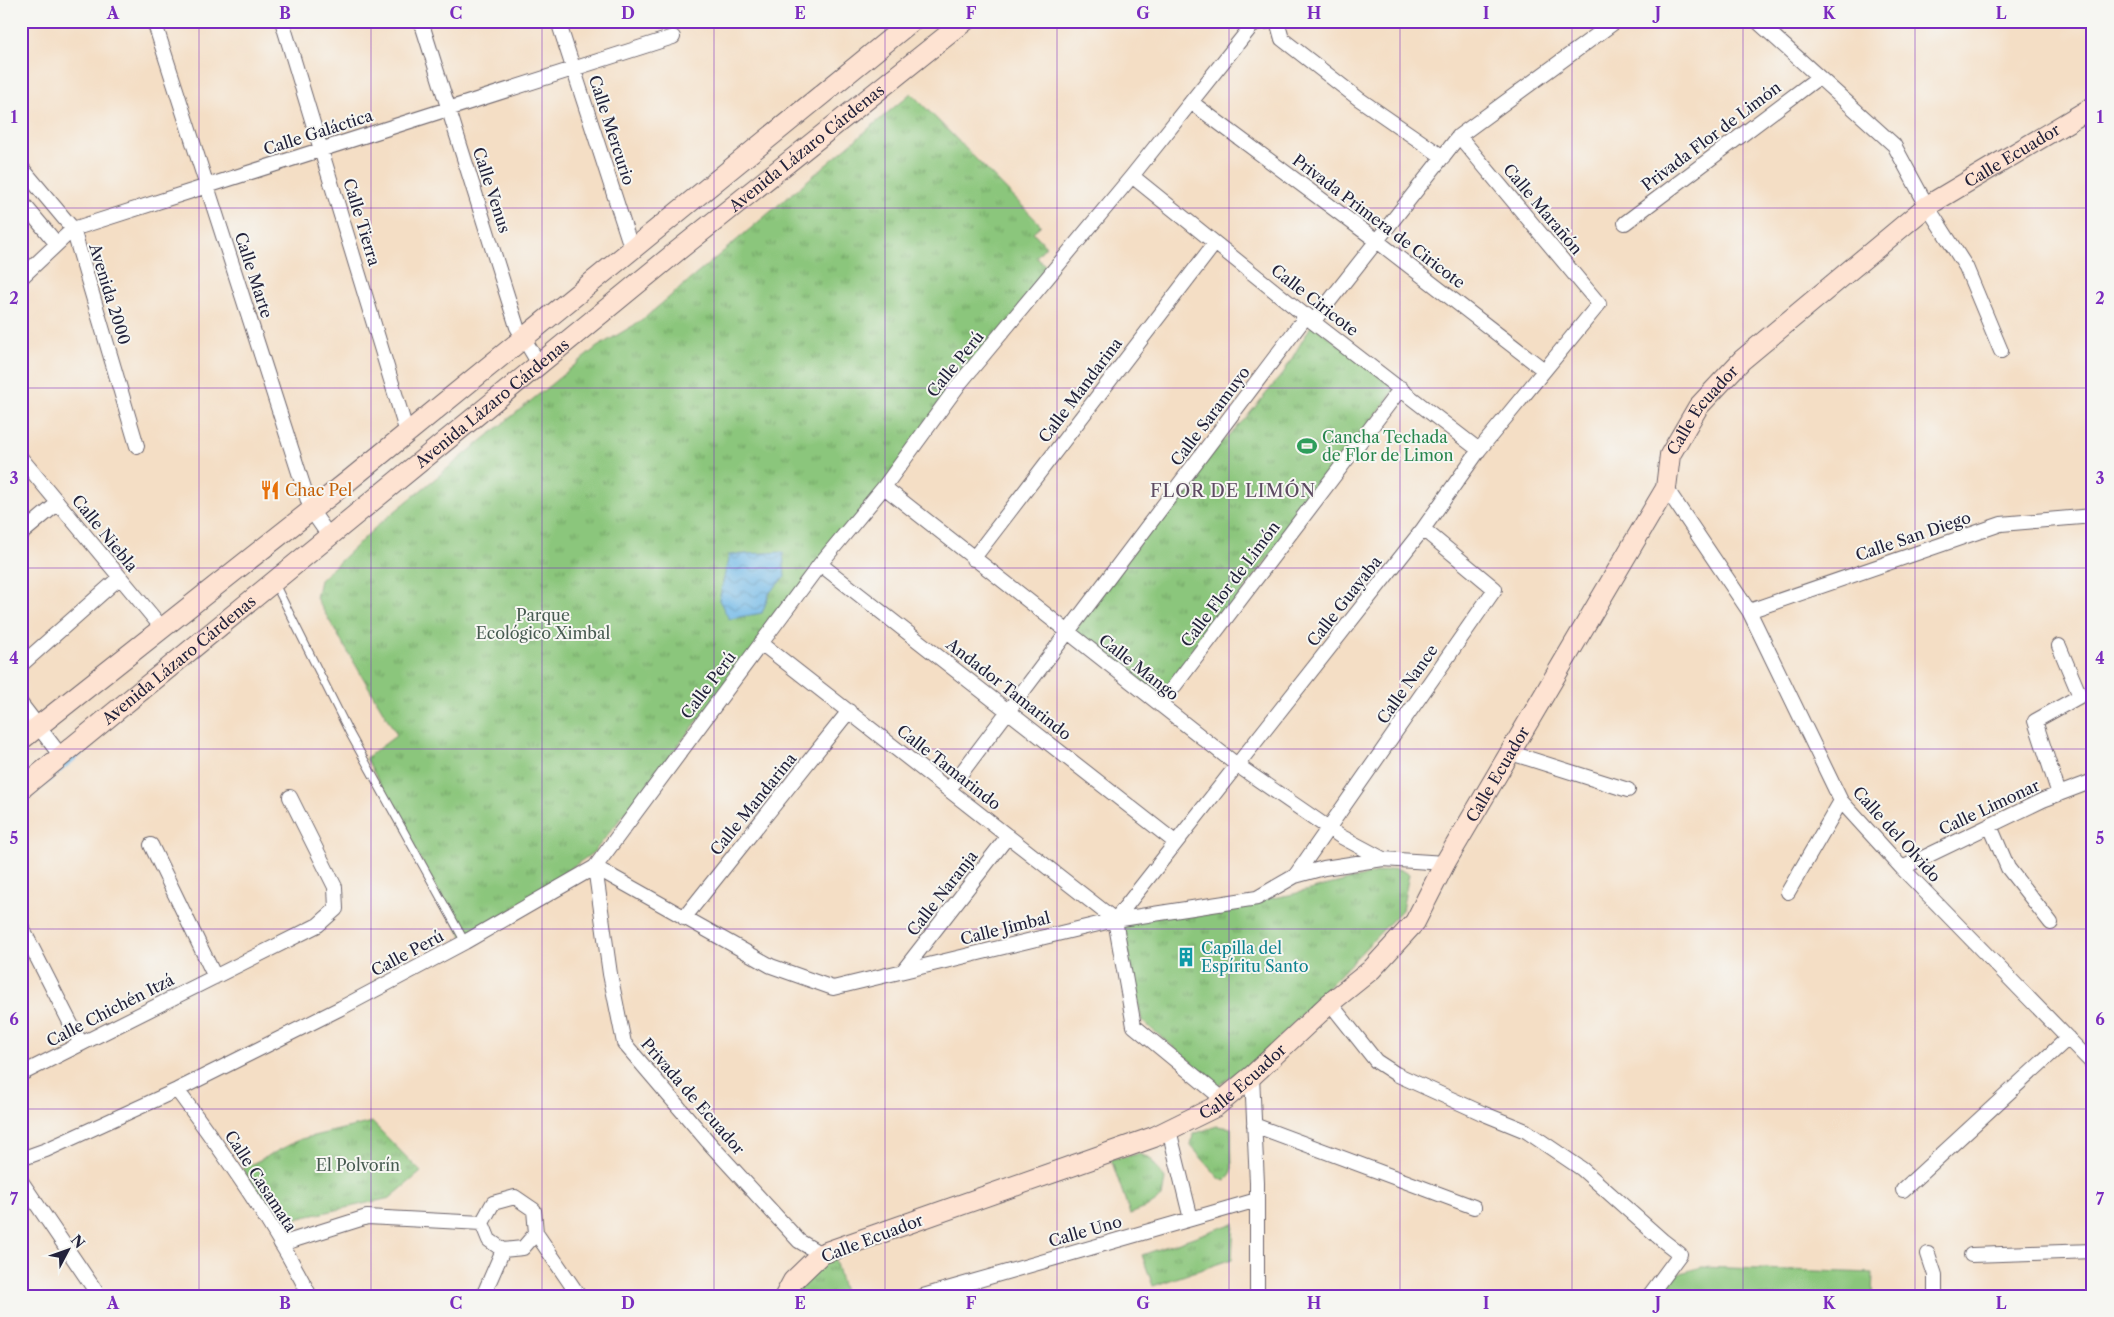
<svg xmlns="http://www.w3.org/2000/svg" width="2114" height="1317" font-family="'Libre Caslon Text',serif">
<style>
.grass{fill:#8bc67b;stroke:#56745b}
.park{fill:url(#park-tufts);stroke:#56745b}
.water{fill:url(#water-waves);stroke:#486d91}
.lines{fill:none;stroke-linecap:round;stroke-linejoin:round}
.stream{stroke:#6fb8e7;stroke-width:5}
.lane-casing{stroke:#6c646b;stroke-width:9}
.street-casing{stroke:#6c646b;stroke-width:16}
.secondary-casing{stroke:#6c646b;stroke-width:22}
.lane{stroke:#fff;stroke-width:7}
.street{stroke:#fff;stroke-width:14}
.secondary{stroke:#fee3d2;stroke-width:20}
.grid{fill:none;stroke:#7b2cbf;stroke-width:1;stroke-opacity:0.55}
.labels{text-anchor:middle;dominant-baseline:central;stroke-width:4;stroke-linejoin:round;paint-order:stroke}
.street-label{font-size:16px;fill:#22223b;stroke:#f6f6f2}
.leisure-label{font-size:16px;fill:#27864d;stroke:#f6f6f2;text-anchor:start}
.food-label{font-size:16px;fill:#c56008;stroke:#f6f6f2;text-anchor:start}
.park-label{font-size:16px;fill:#475b51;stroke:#f6f6f2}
.culture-label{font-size:16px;fill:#0d838f;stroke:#f6f6f2;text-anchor:start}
.neighbourhood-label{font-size:18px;letter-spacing:1px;fill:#5d4b62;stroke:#f6f6f2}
.neatline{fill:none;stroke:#7b2cbf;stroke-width:2}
.grid-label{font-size:16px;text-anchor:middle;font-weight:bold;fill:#7b2cbf}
</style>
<defs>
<pattern id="park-tufts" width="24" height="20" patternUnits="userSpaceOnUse" patternTransform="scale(1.25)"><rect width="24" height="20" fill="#8bc67b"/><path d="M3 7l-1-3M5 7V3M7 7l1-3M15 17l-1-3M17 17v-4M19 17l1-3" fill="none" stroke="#71a066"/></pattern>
<pattern id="water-waves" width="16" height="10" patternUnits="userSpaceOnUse" patternTransform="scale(1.25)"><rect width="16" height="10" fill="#6fb8e7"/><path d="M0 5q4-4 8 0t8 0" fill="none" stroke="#5b95bc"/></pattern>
</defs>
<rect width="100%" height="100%" fill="#f6f6f2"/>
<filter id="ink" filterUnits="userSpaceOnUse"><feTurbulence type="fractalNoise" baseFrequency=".02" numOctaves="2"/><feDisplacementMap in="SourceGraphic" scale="10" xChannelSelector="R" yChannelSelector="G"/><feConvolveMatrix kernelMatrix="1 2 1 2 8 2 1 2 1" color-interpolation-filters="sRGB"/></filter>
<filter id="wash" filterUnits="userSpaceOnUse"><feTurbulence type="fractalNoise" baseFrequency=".0096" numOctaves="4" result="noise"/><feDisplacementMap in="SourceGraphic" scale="20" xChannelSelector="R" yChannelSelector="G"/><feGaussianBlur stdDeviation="1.12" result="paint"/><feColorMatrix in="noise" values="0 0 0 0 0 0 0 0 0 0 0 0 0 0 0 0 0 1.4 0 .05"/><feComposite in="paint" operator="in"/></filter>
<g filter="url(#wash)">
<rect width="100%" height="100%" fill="#f4dec5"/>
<path class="grass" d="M1702,1267L1873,1273L1872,1296H1656C1673,1274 1676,1274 1702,1267Z"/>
<path class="park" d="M911,93L1041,225L1033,232L1046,246L1036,257L1053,272L594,852L465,942L366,758L397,735L316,598L320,580L378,525L597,347L641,321Z
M1312,324L1396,388L1160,702L1073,633L1195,468L1246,418L1284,372Z
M1396,868L1409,874L1402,910L1261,1057L1219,1085L1142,1021L1120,922L1227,906L1289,895Z
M372,1122L421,1172L390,1198L282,1222L242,1169L301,1139Z
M1217,1126L1231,1128L1232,1172L1225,1181L1220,1179L1191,1146L1193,1134Z
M1139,1154L1150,1158L1165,1179L1162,1197L1146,1208L1130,1214L1111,1159Z
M1234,1223L1232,1259L1153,1286L1142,1255Z
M834,1256L845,1296H790L798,1281Z"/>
<path class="water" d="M783,552L785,577L770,592L762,613L729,619L719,600L729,555Z"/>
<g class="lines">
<path class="stream" d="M21,802L91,744"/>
</g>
</g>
<g filter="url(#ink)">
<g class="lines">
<defs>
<path id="lane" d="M275,584L349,732L465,942"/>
<path id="street" d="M154,21L311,510L329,536
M282,21L407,433
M421,21L517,327L539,364
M558,21L632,250
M1277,21L1282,39L1359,99L1443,157
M1757,21L1894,145L1927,206L1966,267L2001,351
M1191,102L1377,241L1544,370
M21,167L73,229L137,446
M1132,176L1313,322L1479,450
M21,201L57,244
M1625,223L1819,77
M21,278L73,229L673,37
M1313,322L1459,136L1616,21
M21,458L163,629
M884,487L1237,765L1340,836L1383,859
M1666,488L1749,611L1841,801L1902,868L2093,1064
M21,534L58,503
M973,559L1215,243
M820,564L1175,842
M1749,611L2001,524L2093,516
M761,643L1115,920
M21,665L119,578
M21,704L61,756
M1160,705L1401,388
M1511,753L1628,790
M950,788L1307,315
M2059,794L2035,721L2080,696L2059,646
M1990,826L2008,868L2051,923
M151,845L215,977
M595,867L771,966L833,988L1115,920L1257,898L1295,876L1324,868L1383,859L1445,863
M595,867L610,974L624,1043L711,1145L799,1241L821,1254
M1902,868L2043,800L2093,781
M1295,876L1495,589L1423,529
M1788,892L1841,801
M684,918L849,711
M1115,920L1423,529L1479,450L1599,304L1459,136
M1115,920L1134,1026L1224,1100
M21,926L81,1044
M903,971L1008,836
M1330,1003L1376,1061L1396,1074L1482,1113L1526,1131L1582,1169L1662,1240L1680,1254L1649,1296
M21,1074L318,925L336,909L335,887L290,797
M1252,1076L1257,1183V1296
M177,1090C226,1156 273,1223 310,1296
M1254,1125L1474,1207
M1169,1130L1191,1219
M21,1159L46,1150L177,1090L341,1008L465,942L595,867L820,564L884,487L960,383L1132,176L1254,23L1271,21
M21,1181L99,1296
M1903,1190L2068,1038
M536,1233L523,1248L503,1250L489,1240L482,1223L493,1203L515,1197L534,1210L536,1233L579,1296
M281,1244L367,1217L482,1223
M1928,1254L1935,1275V1296
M1971,1255L2093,1251
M483,1296L503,1250
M923,1296L1257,1200"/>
<g id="secondary">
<path d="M21,740L347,482L912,21"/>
<path id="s1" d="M21,789L676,252L965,21"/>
<path id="s2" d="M785,1296L793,1281L821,1254L1154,1137L1215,1107L1252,1076L1330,1003L1371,970L1415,922L1445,863L1666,488L1670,455L1698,407L1742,360L1927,206L2093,107"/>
</g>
</defs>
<use href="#lane" class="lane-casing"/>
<use href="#street" class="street-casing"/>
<use href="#secondary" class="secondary-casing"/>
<use href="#lane" class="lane"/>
<use href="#street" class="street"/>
<use href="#secondary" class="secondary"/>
</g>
</g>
<path class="grid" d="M199,21V1296M371,21V1296M542,21V1296M714,21V1296M885,21V1296M1057,21V1296M1229,21V1296M1400,21V1296M1572,21V1296M1743,21V1296M1915,21V1296M21,208H2093M21,388H2093M21,568H2093M21,749H2093M21,929H2093M21,1109H2093"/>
<defs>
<symbol id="stadium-bare" viewBox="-9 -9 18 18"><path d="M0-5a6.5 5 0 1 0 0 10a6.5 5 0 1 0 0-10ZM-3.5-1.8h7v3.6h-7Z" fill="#2e9e5b" stroke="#f6f6f2" stroke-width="2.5" paint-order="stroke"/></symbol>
<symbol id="restaurant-bare" viewBox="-9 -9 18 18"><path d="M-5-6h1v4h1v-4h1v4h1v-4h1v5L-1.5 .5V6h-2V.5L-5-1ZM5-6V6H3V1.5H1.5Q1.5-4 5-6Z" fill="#e8710a" stroke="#f6f6f2" stroke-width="2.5" paint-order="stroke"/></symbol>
<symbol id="building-bare" viewBox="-9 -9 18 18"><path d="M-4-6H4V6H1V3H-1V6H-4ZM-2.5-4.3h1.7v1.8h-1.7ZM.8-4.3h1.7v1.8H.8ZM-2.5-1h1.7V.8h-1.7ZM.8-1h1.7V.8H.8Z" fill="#0f9aa8" stroke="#f6f6f2" stroke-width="2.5" paint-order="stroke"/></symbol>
</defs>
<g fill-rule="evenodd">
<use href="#stadium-bare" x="1293" y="432" width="28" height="28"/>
<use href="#restaurant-bare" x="256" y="476" width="28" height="28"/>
<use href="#building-bare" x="1172" y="943" width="28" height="28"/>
</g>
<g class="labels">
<g class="street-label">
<text transform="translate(612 130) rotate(72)">Calle Mercurio</text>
<text transform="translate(318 132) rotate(-18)">Calle Galáctica</text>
<text transform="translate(1711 136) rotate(-37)">Privada Flor de Limón</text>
<text stroke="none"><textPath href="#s1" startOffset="1014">Avenida Lázaro Cárdenas</textPath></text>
<text stroke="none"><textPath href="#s2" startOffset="1744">Calle Ecuador</textPath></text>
<text transform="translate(492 190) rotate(72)">Calle Venus</text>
<text transform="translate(1543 209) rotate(50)">Calle Marañón</text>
<text transform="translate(1379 221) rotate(37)">Privada Primera de Ciricote</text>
<text transform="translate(362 222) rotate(73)">Calle Tierra</text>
<text transform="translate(254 275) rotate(72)">Calle Marte</text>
<text transform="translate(110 294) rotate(73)">Avenida 2000</text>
<text transform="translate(1315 300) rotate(38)">Calle Ciricote</text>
<text transform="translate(955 364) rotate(-51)">Calle Perú</text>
<text transform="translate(1080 390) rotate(-53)">Calle Mandarina</text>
<text stroke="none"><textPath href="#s1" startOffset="609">Avenida Lázaro Cárdenas</textPath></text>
<text stroke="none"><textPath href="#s2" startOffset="1340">Calle Ecuador</textPath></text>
<text transform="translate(1210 416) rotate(-53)">Calle Saramuyo</text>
<text transform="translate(105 533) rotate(51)">Calle Niebla</text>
<text transform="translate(1913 536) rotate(-19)">Calle San Diego</text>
<text transform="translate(1230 584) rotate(-53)">Calle Flor de Limón</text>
<text transform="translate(1344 601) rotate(-52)">Calle Guayaba</text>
<text stroke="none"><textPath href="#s1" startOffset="204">Avenida Lázaro Cárdenas</textPath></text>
<text transform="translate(1139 667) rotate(38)">Calle Mango</text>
<text transform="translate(1407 684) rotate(-55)">Calle Nance</text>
<text transform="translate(708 685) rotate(-53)">Calle Perú</text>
<text transform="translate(1009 689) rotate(38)">Andador Tamarindo</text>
<text transform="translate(949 767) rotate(38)">Calle Tamarindo</text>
<text stroke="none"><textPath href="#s2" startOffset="919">Calle Ecuador</textPath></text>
<text transform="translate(753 804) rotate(-51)">Calle Mandarina</text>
<text transform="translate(1989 807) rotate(-25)">Calle Limonar</text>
<text transform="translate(1897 834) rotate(48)">Calle del Olvido</text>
<text transform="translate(942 893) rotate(-52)">Calle Naranja</text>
<text transform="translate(1005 928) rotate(-14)">Calle Jimbal</text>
<text transform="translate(407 953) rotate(-28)">Calle Perú</text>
<text transform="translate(110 1010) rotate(-27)">Calle Chichén Itzá</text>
<text stroke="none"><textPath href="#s2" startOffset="514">Calle Ecuador</textPath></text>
<text transform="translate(693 1096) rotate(49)">Privada de Ecuador</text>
<text transform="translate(261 1181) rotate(57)">Calle Casamata</text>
<text transform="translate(1085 1231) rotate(-16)">Calle Uno</text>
<text transform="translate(872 1238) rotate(-21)">Calle Ecuador</text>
</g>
<g class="leisure-label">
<text x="1322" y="437">Cancha Techada<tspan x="1322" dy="18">de Flor de Limon</tspan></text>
</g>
<g class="food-label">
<text x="285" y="490">Chac Pel</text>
</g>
<g class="park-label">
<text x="543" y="615">Parque<tspan x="543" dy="18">Ecológico Ximbal</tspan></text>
<text x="358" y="1165">El Polvorín</text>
</g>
<g class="culture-label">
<text x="1201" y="948">Capilla del<tspan x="1201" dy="18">Espíritu Santo</tspan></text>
</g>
<g class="neighbourhood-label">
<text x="1233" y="491">FLOR DE LIMÓN</text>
</g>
</g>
<rect width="2114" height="1317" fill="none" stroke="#f6f6f2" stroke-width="55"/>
<g transform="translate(68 1250) rotate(49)" stroke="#f6f6f2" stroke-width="4" paint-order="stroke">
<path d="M0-4L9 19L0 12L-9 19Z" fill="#22223b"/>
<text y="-8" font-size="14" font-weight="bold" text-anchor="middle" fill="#22223b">N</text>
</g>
<rect x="28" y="28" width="2058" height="1262" class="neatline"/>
<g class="grid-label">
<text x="113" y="19">A</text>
<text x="285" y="19">B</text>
<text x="456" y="19">C</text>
<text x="628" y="19">D</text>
<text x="800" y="19">E</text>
<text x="971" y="19">F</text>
<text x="1143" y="19">G</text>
<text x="1314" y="19">H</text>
<text x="1486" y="19">I</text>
<text x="1658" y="19">J</text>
<text x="1829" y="19">K</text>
<text x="2001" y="19">L</text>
<text x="14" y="123">1</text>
<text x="2100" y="123">1</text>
<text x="14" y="304">2</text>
<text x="2100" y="304">2</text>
<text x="14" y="484">3</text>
<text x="2100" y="484">3</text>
<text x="14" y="664">4</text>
<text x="2100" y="664">4</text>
<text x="14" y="844">5</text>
<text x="2100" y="844">5</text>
<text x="14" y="1025">6</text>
<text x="2100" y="1025">6</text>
<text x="14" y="1205">7</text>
<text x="2100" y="1205">7</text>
<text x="113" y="1309">A</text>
<text x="285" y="1309">B</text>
<text x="456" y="1309">C</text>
<text x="628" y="1309">D</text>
<text x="800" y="1309">E</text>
<text x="971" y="1309">F</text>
<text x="1143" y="1309">G</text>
<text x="1314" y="1309">H</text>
<text x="1486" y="1309">I</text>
<text x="1658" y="1309">J</text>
<text x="1829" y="1309">K</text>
<text x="2001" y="1309">L</text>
</g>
</svg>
